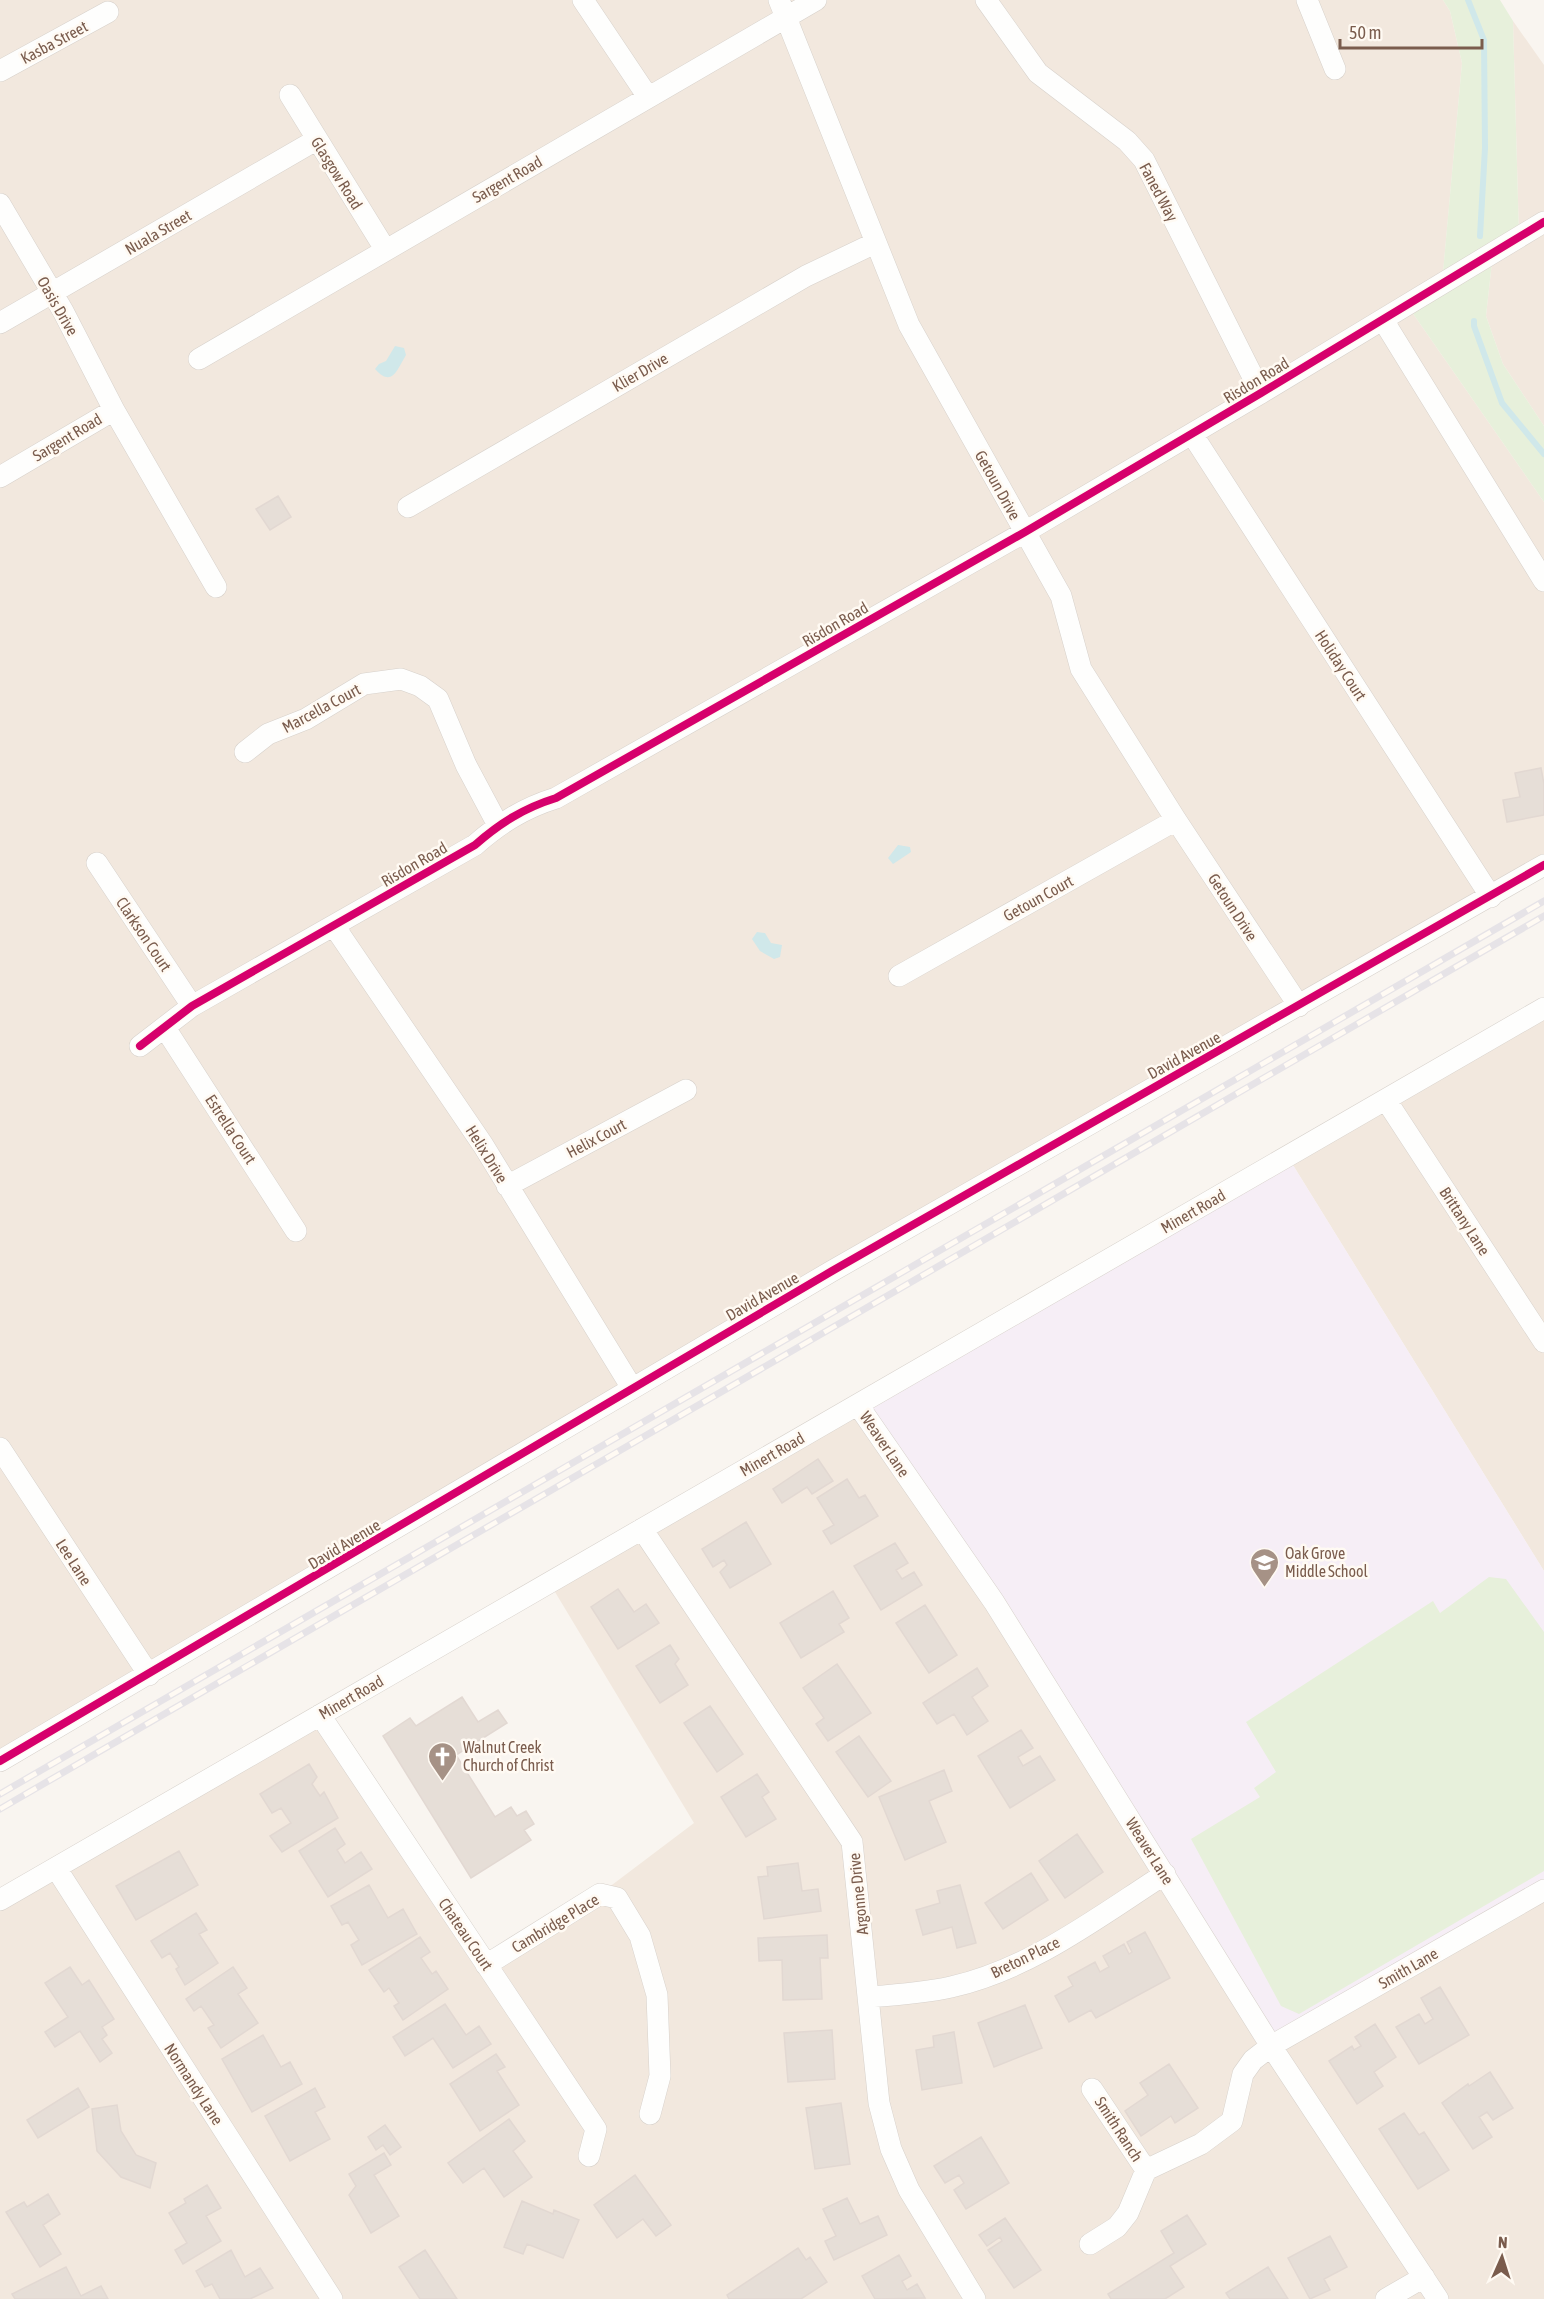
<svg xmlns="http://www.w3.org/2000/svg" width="1544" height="2299" font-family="'Asap Condensed',sans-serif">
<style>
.residential{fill:#f2e8de}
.education{fill:#f6eef6}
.green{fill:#e7f0db}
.water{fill:#d0e8ea}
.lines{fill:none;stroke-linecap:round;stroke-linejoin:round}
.stream{stroke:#d0e8ea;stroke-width:6}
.building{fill:#e6ded7;stroke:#e2d8d2;stroke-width:1.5}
.minor-casing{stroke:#d7d1cb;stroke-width:22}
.minor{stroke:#fefefd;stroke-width:21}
.rail-casing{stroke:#e6e3e7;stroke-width:7}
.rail{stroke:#fffaf3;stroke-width:4.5;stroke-dasharray:14;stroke-linecap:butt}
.cycleway-casing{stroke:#fffaf3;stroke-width:11}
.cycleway{stroke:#d6006c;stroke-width:8}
.labels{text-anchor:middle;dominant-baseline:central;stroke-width:5;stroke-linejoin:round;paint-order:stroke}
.street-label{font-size:16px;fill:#7a5c4d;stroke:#fffaf3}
.poi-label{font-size:16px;fill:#7a5c4d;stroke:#fffaf3;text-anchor:start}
</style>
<rect width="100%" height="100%" fill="#f9f5f0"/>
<path class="residential" d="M0,0H1443L1450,11L1462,63L1442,284L1407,305L1544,502V865L0,1761Z
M1513,21L1544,65V426L1503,364L1486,316L1493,253L1519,236Z
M1544,1008V1571L1288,1157Z
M858,1405L1544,1890V2299H0V1898L320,1715L486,1965L600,1894L694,1823L549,1582Z"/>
<path class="education" d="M1288,1157L1544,1571V1890L1271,2046L858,1405Z"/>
<path class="green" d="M1443,0H1500L1513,21L1519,236L1493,253L1486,316L1503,364L1544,426V502L1407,305L1442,283L1462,63L1450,11Z
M1489,1577L1506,1579L1544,1632V1871L1299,2014L1281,2006L1191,1839L1260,1797L1254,1788L1276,1772L1246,1722L1433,1601L1440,1613Z"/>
<path class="water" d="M395,346L404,348L406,355C397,370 392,388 375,369L379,364L386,361Z
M898,845L910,847L911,852L893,864L888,858Z
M757,932L765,933L771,943L782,945L780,957L774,959L760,951L752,939Z"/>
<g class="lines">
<path class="stream" d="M1468,0L1484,40L1485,148L1480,236
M1474,321V326L1502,403L1544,454"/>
</g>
<path class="building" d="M278,496L291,517L270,530L256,509Z
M1541,768L1544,784V815L1507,822L1503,800L1520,797L1515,773Z
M818,1459L833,1481L812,1494L807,1487L782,1503L773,1489Z
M847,1479L859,1498L865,1495L878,1516L831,1544L823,1531L834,1525L817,1498Z
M746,1522L771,1564L730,1588L720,1572L727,1565L724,1560L713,1567L702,1549Z
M895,1543L908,1563L896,1570L902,1579L914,1572L922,1585L881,1610L854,1566Z
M618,1589L634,1612L646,1604L659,1623L618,1649L591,1607Z
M833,1591L849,1618L839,1624L844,1632L801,1658L780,1623Z
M925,1605L957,1655L929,1673L896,1623Z
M670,1645L679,1659L675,1664L688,1685L660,1703L636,1666Z
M837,1664L871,1713L828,1741L816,1724L824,1718L803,1688Z
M977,1668L988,1686L972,1697L988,1721L967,1735L954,1714L937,1724L923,1703Z
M462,1697L478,1722L498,1710L507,1723L456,1755L495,1817L511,1807L517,1816L526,1811L534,1824L524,1830L531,1840L471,1878L383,1736L410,1718L416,1726Z
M710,1706L743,1754L717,1772L684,1723Z
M1021,1730L1033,1748L1018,1757L1023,1766L1040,1756L1055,1780L1010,1808L978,1756Z
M859,1736L891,1781L868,1797L836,1752Z
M309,1764L317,1777L312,1784L320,1796L324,1792L338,1818L282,1852L270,1836L291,1823L281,1808L272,1813L260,1794Z
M944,1770L952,1791L929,1801L946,1842L905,1860L879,1797Z
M757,1774L769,1792L762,1797L776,1819L746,1837L721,1797Z
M335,1828L345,1844L337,1850L345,1863L361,1852L372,1869L328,1897L299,1851Z
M1077,1834L1103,1872L1065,1898L1039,1861Z
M179,1851L198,1885L136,1920L116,1886Z
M798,1863L802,1891L818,1889L821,1911L764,1919L758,1877L768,1876L767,1867Z
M1031,1873L1048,1900L1003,1929L985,1903Z
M369,1885L388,1918L403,1909L417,1934L362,1965L351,1945L359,1940L348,1922L342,1925L331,1906Z
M960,1885L976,1943L957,1948L952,1927L923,1935L916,1910L940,1903L937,1891Z
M196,1913L207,1930L199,1934L218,1963L185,1985L176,1969L179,1967L170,1953L162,1958L151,1941Z
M1145,1932L1170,1978L1096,2018L1091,2010L1069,2022L1055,1996L1073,1986L1068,1977L1095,1962L1100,1972L1109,1967L1103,1956L1124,1944L1129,1954L1132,1952L1127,1942Z
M827,1935L828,1958H820L822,1999L783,2000L782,1960L759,1961L758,1938Z
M420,1937L430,1952L421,1958L432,1974L436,1971L448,1989L403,2020L394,2006L399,2003L389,1988L384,1992L369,1970Z
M70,1967L82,1985L89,1980L114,2019L102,2027L107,2035L102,2039L112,2053L100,2062L80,2031L55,2047L45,2032L68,2017L45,1983Z
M233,1967L247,1988L238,1994L258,2023L221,2048L208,2028L214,2025L201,2006L194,2011L186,1999Z
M1440,1987L1469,2035L1419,2064L1396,2027L1419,2014L1425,2024L1433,2019L1421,1998Z
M445,2004L466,2035L479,2026L491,2044L453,2068L433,2038L405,2056L393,2037Z
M1025,2005L1042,2048L994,2067L978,2023Z
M1375,2024L1396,2057L1374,2072L1383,2086L1357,2104L1329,2061L1352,2046L1354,2050L1361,2046L1355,2037Z
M832,2030L835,2079L788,2082L784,2033Z
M954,2032L962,2083L922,2090L916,2050L934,2047L933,2036Z
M263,2035L281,2067L290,2062L302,2084L252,2112L222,2059Z
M496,2054L505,2067L497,2071L519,2105L480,2131L450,2084Z
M1169,2064L1198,2108L1175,2123L1171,2116L1141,2136L1125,2111L1148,2095L1140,2083Z
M1490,2072L1513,2108L1493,2120L1487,2112L1479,2117L1492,2137L1473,2149L1442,2103L1468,2084L1469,2086Z
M78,2088L89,2107L38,2138L27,2120Z
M315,2088L325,2107L315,2112L330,2139L290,2161L265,2116Z
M841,2103L850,2164L815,2169L806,2108Z
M117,2105L121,2131L136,2155L156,2163L150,2188L121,2177L97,2151L92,2109Z
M1404,2113L1419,2135L1424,2132L1449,2170L1418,2189L1379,2129Z
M509,2119L525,2141L513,2151L532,2177L504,2197L484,2168L463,2183L448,2163Z
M385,2125L401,2147L390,2155L383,2145L376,2150L368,2137Z
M981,2137L1009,2183L966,2209L954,2190L964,2183L959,2175L945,2183L934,2166Z
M384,2153L391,2165L374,2175L399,2216L371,2233L349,2195L356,2186L349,2174Z
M635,2175L671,2225L656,2236L643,2219L617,2238L594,2205Z
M207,2185L221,2208L206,2216L221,2241L183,2264L175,2250L187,2243L169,2213L186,2203L184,2199Z
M48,2194L60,2214L43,2225L61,2254L40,2267L6,2212L24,2202L27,2207Z
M847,2198L860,2224L878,2216L887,2235L834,2260L825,2241L836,2236L823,2209Z
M522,2201L553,2214L554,2210L579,2220L563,2258L527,2244L523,2254L504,2247Z
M1187,2215L1206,2244L1170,2266L1184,2287L1165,2299H1111L1108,2294L1174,2253L1161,2231Z
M1005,2218L1041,2270L1014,2288L988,2250L1002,2241L1000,2237L987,2246L979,2235Z
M1330,2236L1347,2267L1324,2279L1330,2290L1310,2299L1288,2258Z
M798,2248L806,2260L810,2257L827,2282L801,2299H729L727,2295Z
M231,2250L245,2277L260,2268L273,2288L250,2299H220L212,2284L205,2287L196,2271Z
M425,2250L457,2299H420L399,2267Z
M899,2255L911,2276L902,2281L907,2290L917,2284L925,2298L875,2299L862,2276Z
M66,2267L81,2296L101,2286L108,2299H15L12,2294Z
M1268,2267L1288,2299H1230L1226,2293Z"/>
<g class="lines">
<defs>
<path id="minor" d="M583,0L648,97
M779,0L909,325L1061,596L1081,669L1176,820L1299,1006
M986,0L1038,73L1127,141L1144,160L1261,393
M1307,0L1335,69
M0,71L108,12
M290,95L385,249
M0,204L63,311L114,410
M1383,320L1544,581
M0,323L316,140
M199,359L816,0
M1192,434L1491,897
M0,477L114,410L216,587
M408,507L806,276L875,243
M245,752L268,734L306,719L364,684L401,679L420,686L438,699L466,765L498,825
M97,863L192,1006
M334,926L483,1145L632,1388
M899,976L1176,820
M165,1028L296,1231
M140,1046L192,1006L475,845C500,823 524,808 556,798L1025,532L1261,393L1544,222
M1386,1100L1544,1342
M507,1186L686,1090
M858,1405L994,1602L1271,2046L1438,2299
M0,1448L149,1675
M642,1529L852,1842L879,2103L891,2149L909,2190L975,2299
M320,1715L596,2129L589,2156
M0,1761L832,1271L1544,865
M56,1868L332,2299
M0,1900L1544,1008
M486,1965L600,1894L617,1898L640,1936L657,1995L660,2076L650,2114
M869,1997C896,1995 924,1993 951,1987C1031,1969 1098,1917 1165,1874
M1092,2089L1146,2170
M1090,2244L1117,2227L1128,2213L1146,2170L1201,2144L1232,2121L1243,2074L1253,2060L1271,2046L1544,1890
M1386,2299L1424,2277"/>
</defs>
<use href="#minor" class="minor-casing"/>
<use href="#minor" class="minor"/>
<defs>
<path id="rail" d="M0,1794L1544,901
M0,1809L1544,916"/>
</defs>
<use href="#rail" class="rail-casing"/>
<use href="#rail" class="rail"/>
<defs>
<path id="cycleway" d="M140,1046L192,1006L475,845C500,823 524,808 556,798L1025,532L1261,393L1544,222
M0,1761L832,1271L1544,865"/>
</defs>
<use href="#cycleway" class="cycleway-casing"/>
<use href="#cycleway" class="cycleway"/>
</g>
<defs>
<symbol id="school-pin" viewBox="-11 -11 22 30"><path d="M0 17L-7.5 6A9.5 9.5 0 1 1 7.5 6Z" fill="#a69286" stroke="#fffaf3"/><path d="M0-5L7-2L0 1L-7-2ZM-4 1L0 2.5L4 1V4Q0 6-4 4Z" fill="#fff"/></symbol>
<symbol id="church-pin" viewBox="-11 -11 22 30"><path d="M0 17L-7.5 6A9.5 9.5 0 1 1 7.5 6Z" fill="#a69286" stroke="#fffaf3"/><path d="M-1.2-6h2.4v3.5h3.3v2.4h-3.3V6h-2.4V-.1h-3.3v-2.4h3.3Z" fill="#fff"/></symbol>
</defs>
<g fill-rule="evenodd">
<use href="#school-pin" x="1248" y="1546" width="33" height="45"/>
<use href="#church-pin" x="426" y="1740" width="33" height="45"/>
</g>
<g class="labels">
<g class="street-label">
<text transform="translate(54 42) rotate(-28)">Kasba Street</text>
<text transform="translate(337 173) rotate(58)">Glasgow Road</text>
<text transform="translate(507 179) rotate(-30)">Sargent Road</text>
<text transform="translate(1159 192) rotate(62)">Faned Way</text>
<text transform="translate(158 232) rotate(-30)">Nuala Street</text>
<text transform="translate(58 306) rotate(60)">Oasis Drive</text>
<text transform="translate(640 372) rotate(-30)">Klier Drive</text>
<text transform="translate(1256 380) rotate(-31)">Risdon Road</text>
<text transform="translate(67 437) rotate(-31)">Sargent Road</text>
<text transform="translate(998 485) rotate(61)">Getoun Drive</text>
<text transform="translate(835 624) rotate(-30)">Risdon Road</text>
<text transform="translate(1341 665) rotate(57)">Holiday Court</text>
<text transform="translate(321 708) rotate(-28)">Marcella Court</text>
<text transform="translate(414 864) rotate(-30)">Risdon Road</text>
<text transform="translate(1038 898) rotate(-29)">Getoun Court</text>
<text transform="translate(1233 907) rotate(57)">Getoun Drive</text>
<text transform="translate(144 934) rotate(56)">Clarkson Court</text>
<text transform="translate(1184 1055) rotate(-29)">David Avenue</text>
<text transform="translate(231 1129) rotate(57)">Estrella Court</text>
<text transform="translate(596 1138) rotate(-28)">Helix Court</text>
<text transform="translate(487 1154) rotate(58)">Helix Drive</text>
<text transform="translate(1193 1211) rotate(-30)">Minert Road</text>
<text transform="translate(1465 1221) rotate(57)">Brittany Lane</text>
<text transform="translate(762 1296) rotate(-30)">David Avenue</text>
<text transform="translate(885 1444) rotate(56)">Weaver Lane</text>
<text transform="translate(772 1454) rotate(-30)">Minert Road</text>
<text transform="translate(344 1544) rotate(-31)">David Avenue</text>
<text transform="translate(74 1562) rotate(57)">Lee Lane</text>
<text transform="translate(351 1697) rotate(-30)">Minert Road</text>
<text transform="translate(1150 1851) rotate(58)">Weaver Lane</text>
<text transform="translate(858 1894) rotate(-96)">Argonne Drive</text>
<text transform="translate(555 1923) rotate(-31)">Cambridge Place</text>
<text transform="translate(466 1934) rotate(56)">Chateau Court</text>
<text transform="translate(1025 1957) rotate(-26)">Breton Place</text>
<text transform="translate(1408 1968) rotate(-30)">Smith Lane</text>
<text transform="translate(194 2084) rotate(57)">Normandy Lane</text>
<text transform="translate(1119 2129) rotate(57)">Smith Ranch</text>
</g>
<g class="poi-label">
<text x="1285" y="1553">Oak Grove<tspan x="1285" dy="18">Middle School</tspan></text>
<text x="463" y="1747">Walnut Creek<tspan x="463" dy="18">Church of Christ</tspan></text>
</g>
</g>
<g transform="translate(1502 2257) rotate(3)" stroke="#fffaf3" stroke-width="4.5" paint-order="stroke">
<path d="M0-4.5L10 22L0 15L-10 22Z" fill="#7a5c4d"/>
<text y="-9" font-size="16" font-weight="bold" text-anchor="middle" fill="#7a5c4d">N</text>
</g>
<path d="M1340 39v9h142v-9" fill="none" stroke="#7a5c4d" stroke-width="3"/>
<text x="1349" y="39" font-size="18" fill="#7a5c4d" stroke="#fffaf3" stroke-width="4.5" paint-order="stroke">50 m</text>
</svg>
